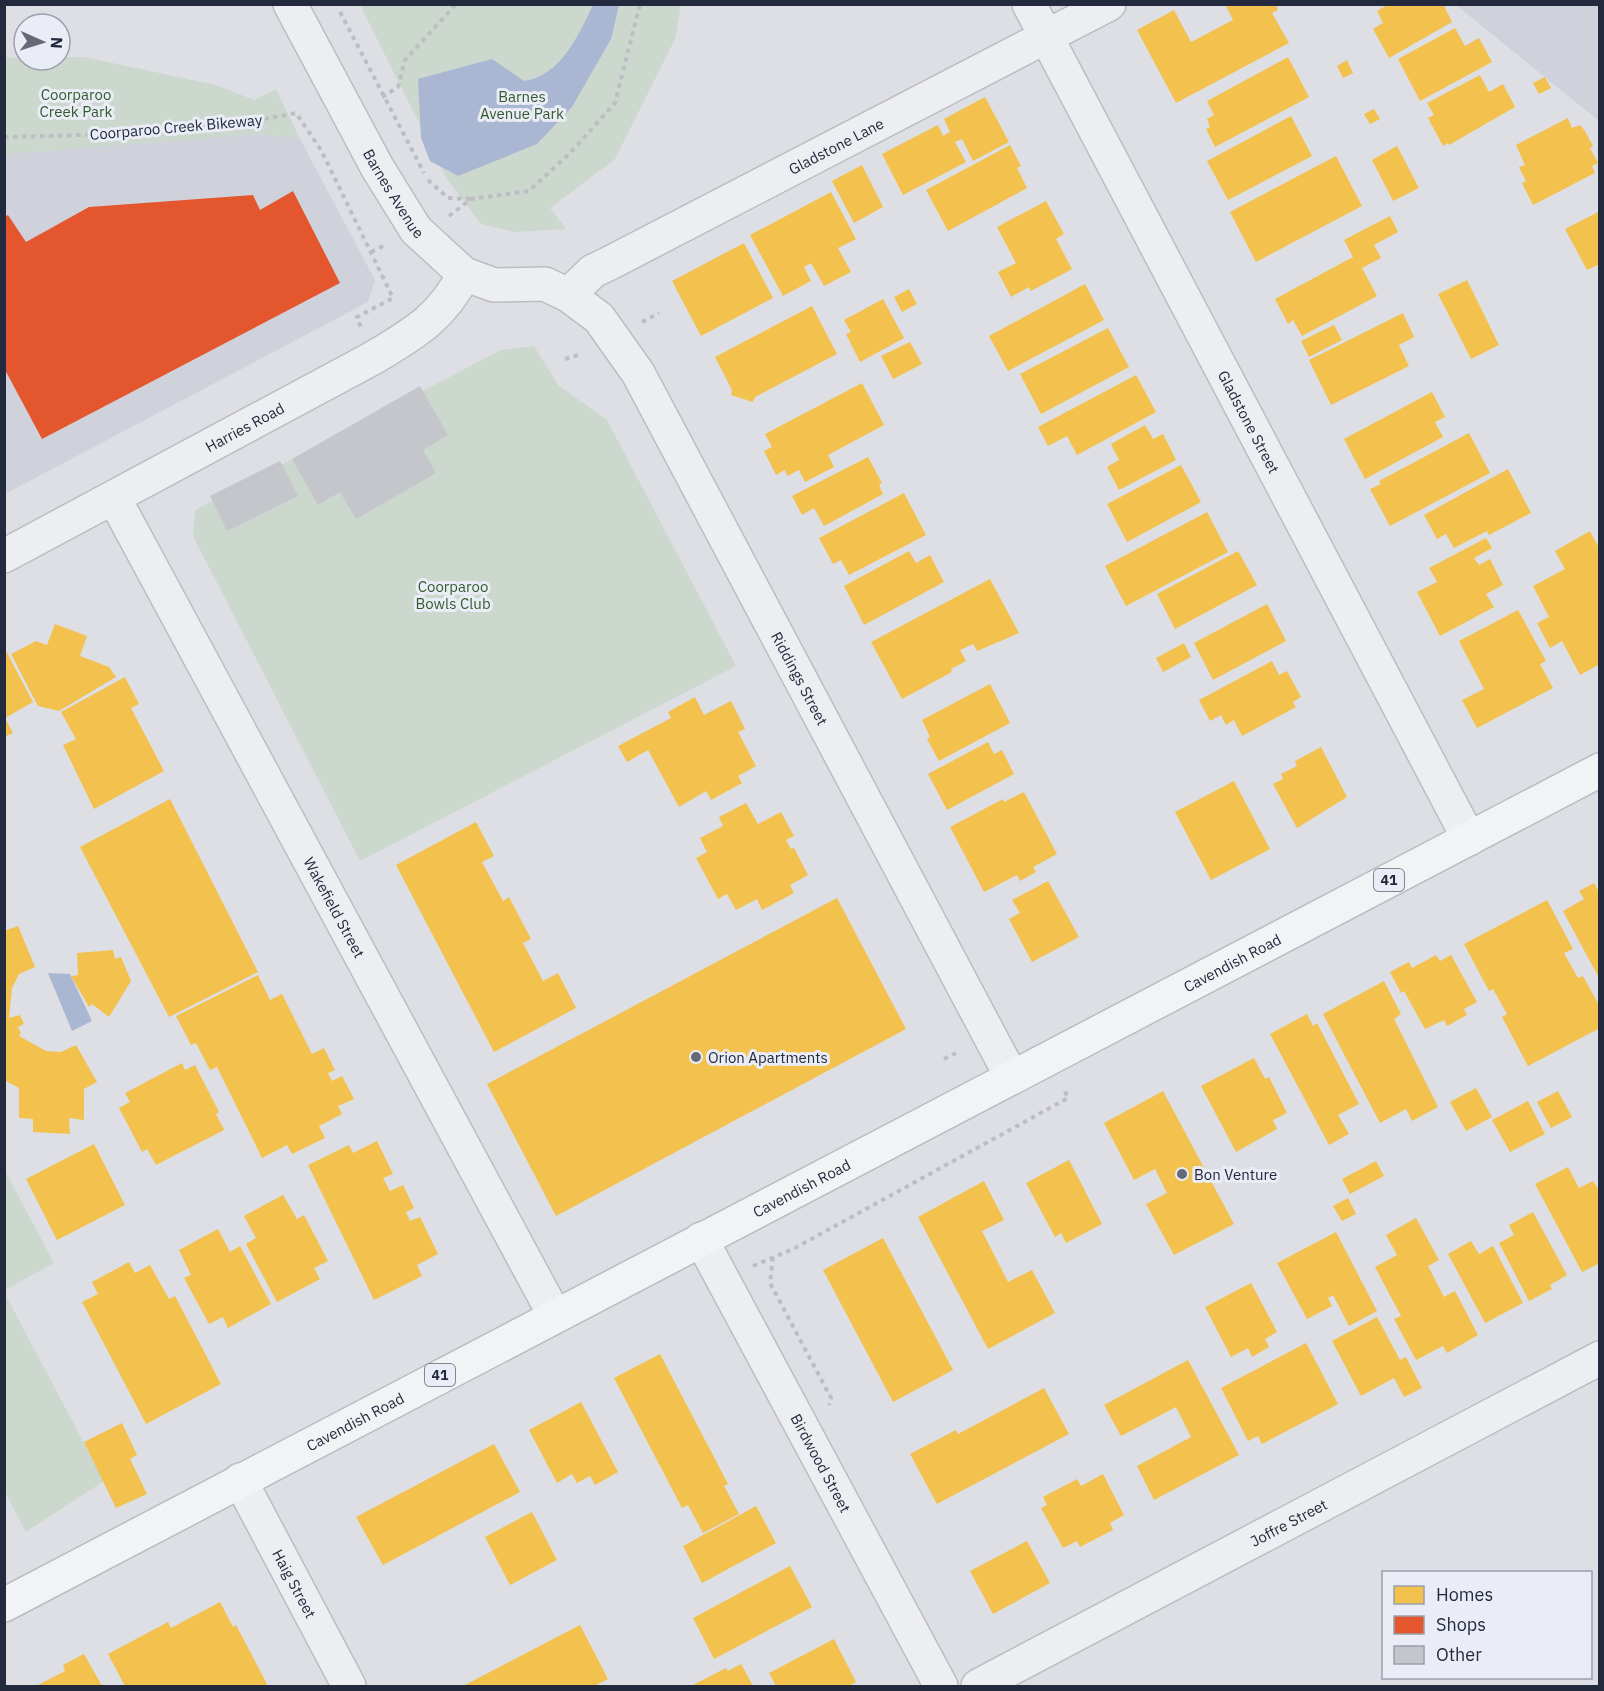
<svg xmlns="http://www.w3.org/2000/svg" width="1604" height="1691" font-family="'IBM Plex Sans',sans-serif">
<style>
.built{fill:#cfd2db}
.green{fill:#ccd7cd}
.water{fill:#aab7d2}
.homes{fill:#f2c14e}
.shops{fill:#e4572e}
.building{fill:#c4c6cb}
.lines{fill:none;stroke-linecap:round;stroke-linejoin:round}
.minor-casing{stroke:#bcbdc2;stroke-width:36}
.major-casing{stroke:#babcc2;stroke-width:36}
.path{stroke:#bdbec4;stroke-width:4;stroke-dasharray:4.5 4.5;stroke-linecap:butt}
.minor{stroke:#edeef1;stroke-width:33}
.major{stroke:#f2f3f5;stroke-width:33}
.poi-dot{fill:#656978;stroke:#eaedf5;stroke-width:2}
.labels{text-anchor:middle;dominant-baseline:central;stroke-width:6;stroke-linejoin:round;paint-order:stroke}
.shield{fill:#eaedf5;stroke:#5f6475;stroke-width:1.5}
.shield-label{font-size:14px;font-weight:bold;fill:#242a3e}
.park-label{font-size:15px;fill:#335a30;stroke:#eaedf5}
.street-label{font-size:15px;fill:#242a3e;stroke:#eaedf5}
.poi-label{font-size:15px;fill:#242a3e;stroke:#eaedf5;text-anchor:start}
</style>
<rect width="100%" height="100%" fill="#dedfe4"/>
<path class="built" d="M1456,5H1599V121L1557,87Z
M264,134L300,139L375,280L368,302L5,494V154Z"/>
<path class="green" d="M368,4L681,5L675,39L615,159L550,208L566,229L516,232L481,224L447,179L361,7Z
M5,57L60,60V57H84L216,85L254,100L276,89L300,139L263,134L5,154Z
M534,346L559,386L607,420L736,666L360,861L193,536L195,510L501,350Z
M4,1169L54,1263L5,1290H4Z
M4,1292L104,1481L26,1532L5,1492Z"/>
<path class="water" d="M593,5H619L611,39L572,107L537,144L458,176L430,161L421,138L418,79L492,59L524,81C561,76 579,34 593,5Z
M48,973L70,974L92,1021L72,1031Z"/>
<path class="homes" d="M1225,4H1275L1278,10L1272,13L1289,43L1176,103L1137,30L1174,10L1191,42L1233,20Z
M1389,4H1443L1452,22L1389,58L1373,29L1383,23L1377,11Z
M1455,28L1465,46L1479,38L1492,62L1420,101L1398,59Z
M1288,57L1309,97L1215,147L1206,129L1210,127L1207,119L1214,115L1207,101Z
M1347,60L1353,73L1343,78L1337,66Z
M1480,75L1489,92L1503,84L1515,107L1449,145L1448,143L1443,146L1428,118L1434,115L1427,103Z
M1545,77L1551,88L1539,94L1533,83Z
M985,97L1009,142L973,161L962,139L955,142L966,162L903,195L882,154L938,125L943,136L950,132L944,119Z
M1374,109L1380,119L1370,124L1364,114Z
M1291,116L1312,156L1228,200L1207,161Z
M1568,118L1572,128L1580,125L1585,131L1593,146L1590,148L1598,163L1592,166L1595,173L1533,205L1522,183L1526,181L1519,167L1525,165L1516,145Z
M1010,145L1021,166L1017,168L1027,188L948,231L926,190Z
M1397,146L1419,188L1393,201L1372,160Z
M1336,156L1362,206L1256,262L1230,212Z
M862,165L883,207L854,223L832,181Z
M831,192L856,239L838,248L851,272L824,286L811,263L804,267L811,281L783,296L750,235Z
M1046,201L1064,234L1056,239L1072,269L1031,291L1029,287L1011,297L998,272L1016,263L997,227Z
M1600,211V264L1587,270L1565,229Z
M1390,216L1398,232L1374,245L1381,258L1362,268L1377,296L1302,336L1293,320L1288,324L1275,299L1353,257L1344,240Z
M744,243L773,298L701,336L672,281Z
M1467,280L1499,345L1471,359L1438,294Z
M1085,284L1104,320L1008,371L989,336Z
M909,289L917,304L902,312L894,297Z
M883,299L904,338L860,362L846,334L851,332L844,320Z
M812,306L837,354L755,397L753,402L731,395L732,390L715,357Z
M1403,313L1414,337L1399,345L1409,366L1331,405L1309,360Z
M1334,325L1342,340L1309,357L1301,341Z
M1108,328L1129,367L1041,414L1020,374Z
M910,342L922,364L893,379L881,356Z
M1136,375L1156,412L1077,455L1067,436L1048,446L1038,427Z
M862,383L884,425L828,455L834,467L805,482L799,470L787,476L785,470L776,475L764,451L772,447L765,434Z
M1432,392L1445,417L1435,422L1443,437L1365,479L1344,439Z
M1145,425L1153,439L1163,434L1176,460L1119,490L1107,467L1119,460L1111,444Z
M1469,433L1490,473L1390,526L1370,489L1381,484L1379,481Z
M868,457L882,483L879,485L883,494L824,526L814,508L802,515L792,496Z
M1181,465L1201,502L1127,542L1107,504Z
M1508,469L1531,513L1489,535L1487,531L1454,548L1446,534L1437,539L1424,515Z
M904,493L926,535L849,575L841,560L833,564L819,538Z
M1207,512L1228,552L1126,606L1105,566Z
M1590,531L1600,550V664L1580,675L1562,641L1550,648L1537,623L1549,617L1533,586L1565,569L1555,551Z
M1486,538L1492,548L1474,558L1479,565L1490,559L1503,585L1486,594L1494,607L1440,636L1417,592L1437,582L1429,568Z
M909,551L916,563L930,555L944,582L864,625L844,586Z
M1238,551L1257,585L1175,629L1157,594Z
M990,579L1019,633L977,651L973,644L960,650L966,661L951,669L952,672L902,699L871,642Z
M1267,604L1286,641L1213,680L1194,643Z
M1518,610L1546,661L1540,664L1553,688L1477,728L1462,700L1484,689L1459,641Z
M55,624L87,636L80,656L109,667L116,677L59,711L38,706L11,654L36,641L47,645Z
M1184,643L1191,657L1163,672L1156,658Z
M4,647L33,702L5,718L13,733L4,737Z
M1272,661L1279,675L1287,671L1301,697L1293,702L1296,707L1242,736L1234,720L1226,725L1221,715L1210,721L1199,700Z
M125,677L139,704L131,708L164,771L94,809L63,745L76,739L61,712Z
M990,684L1010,723L939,761L927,739L930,737L922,720Z
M695,697L704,715L731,701L745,729L738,732L756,766L738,776L742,783L711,800L706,791L679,807L648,750L627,762L618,746L671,718L668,712Z
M988,742L994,754L1002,750L1014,774L947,810L928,774Z
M1321,747L1347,797L1297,828L1273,784L1283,779L1281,774L1297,766L1295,761Z
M1234,781L1270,849L1211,880L1175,812Z
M1024,792L1057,854L1033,867L1036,872L1020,881L1017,875L984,892L950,827L1003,799L1004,802Z
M170,799L258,972L169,1017L80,847Z
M746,803L758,824L781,812L794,836L786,840L791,849L794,848L808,875L790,885L794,893L762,910L757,899L736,910L727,894L718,899L696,858L707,852L700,838L723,826L719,817Z
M476,822L494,856L482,862L503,901L509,897L531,939L523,943L543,981L558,973L576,1008L494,1052L396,865Z
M1048,881L1079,937L1032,962L1009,919L1020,913L1012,900Z
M1594,883L1600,894V980L1563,911L1584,899L1579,891Z
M837,898L906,1029L556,1216L487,1084Z
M1547,900L1573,949L1564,953L1578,978L1583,976L1600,1007V1028L1528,1066L1502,1017L1507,1014L1493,989L1489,991L1464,944Z
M18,926L35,967L19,974L12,988L9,1018L20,1015L24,1024L18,1027L21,1033L19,1036L46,1051L61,1052L76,1045L97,1082L84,1089V1120L69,1118L70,1134L33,1132V1119L19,1118V1088L4,1080V931Z
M113,950L115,959L121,957L131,981L109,1017L92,1004L89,1007L71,976L78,975L77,953Z
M1436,955L1440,961L1451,955L1477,1002L1464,1009L1467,1015L1447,1026L1444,1020L1425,1029L1404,991L1401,993L1390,972L1409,962L1412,968Z
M258,975L270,1000L282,994L312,1054L324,1048L335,1070L328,1073L332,1081L342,1076L354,1099L338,1106L342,1114L319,1126L325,1138L292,1154L287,1145L262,1158L217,1067L210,1070L196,1043L191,1045L176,1016Z
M1384,981L1401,1014L1394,1019L1438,1107L1412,1121L1406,1109L1380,1123L1323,1014Z
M1307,1014L1313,1026L1317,1023L1359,1104L1338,1115L1349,1134L1329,1145L1270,1034Z
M1254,1058L1265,1079L1269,1077L1287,1113L1273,1120L1277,1129L1236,1152L1201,1086Z
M182,1063L185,1070L195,1065L219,1112L216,1114L224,1130L156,1165L147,1149L142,1152L119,1108L130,1102L125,1093Z
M1476,1088L1492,1117L1466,1131L1450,1102Z
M1163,1091L1234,1224L1174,1255L1146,1204L1167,1193L1155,1169L1134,1180L1104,1123Z
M1558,1091L1572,1117L1551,1128L1537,1102Z
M1528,1101L1545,1134L1510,1152L1492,1120Z
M377,1141L393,1174L383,1178L390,1191L403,1185L414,1208L406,1212L410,1221L420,1217L438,1254L417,1265L422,1276L374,1300L308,1165L349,1145L353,1153Z
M94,1144L125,1205L57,1240L26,1179Z
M1069,1160L1102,1224L1066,1243L1061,1233L1055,1237L1026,1183Z
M1376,1161L1384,1176L1350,1194L1342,1179Z
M1568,1167L1579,1188L1593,1181L1600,1192V1263L1582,1272L1535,1184Z
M984,1181L1004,1220L982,1231L1008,1282L1032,1270L1055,1313L988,1349L918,1217Z
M283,1195L297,1219L304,1215L328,1261L314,1268L320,1279L277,1302L246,1244L256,1238L244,1216Z
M1348,1198L1356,1214L1342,1221L1333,1206Z
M1533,1212L1567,1275L1550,1285L1552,1289L1529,1301L1499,1243L1514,1235L1509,1225Z
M1416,1218L1439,1260L1428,1266L1444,1297L1455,1291L1478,1335L1447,1353L1443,1346L1416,1360L1394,1319L1401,1316L1375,1267L1397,1255L1386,1235Z
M218,1229L230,1252L240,1246L271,1304L228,1328L223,1317L209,1324L184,1278L191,1275L179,1250Z
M1336,1232L1377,1311L1349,1326L1333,1295L1328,1298L1332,1306L1307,1319L1277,1263Z
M883,1238L953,1370L893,1402L823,1270Z
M1471,1241L1479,1254L1493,1246L1523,1303L1485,1323L1448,1254Z
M129,1262L135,1273L150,1265L169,1299L175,1296L221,1384L146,1424L82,1302L98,1294L92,1282Z
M1251,1283L1277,1332L1265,1339L1269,1347L1252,1357L1248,1348L1231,1357L1205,1307Z
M1377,1317L1400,1360L1406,1357L1422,1388L1404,1397L1394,1378L1361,1396L1332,1341Z
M1306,1343L1338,1404L1262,1444L1258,1436L1248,1441L1221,1388Z
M660,1354L728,1484L724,1486L739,1514L703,1533L688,1505L682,1508L614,1378Z
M1188,1360L1239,1455L1154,1500L1137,1466L1191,1437L1176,1407L1121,1436L1104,1405Z
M1044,1388L1069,1434L937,1504L910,1454L956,1430L958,1434Z
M581,1402L618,1472L595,1485L590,1476L577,1483L572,1474L557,1483L529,1430Z
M122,1423L137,1455L130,1459L147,1494L116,1508L84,1442Z
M494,1444L520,1492L383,1565L356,1517Z
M1103,1474L1124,1515L1110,1523L1113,1530L1080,1547L1077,1541L1063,1548L1041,1508L1047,1505L1043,1497L1077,1479L1081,1486Z
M756,1506L776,1543L702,1583L683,1546Z
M532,1512L557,1560L510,1585L485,1537Z
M1027,1541L1050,1583L993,1614L970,1571Z
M790,1566L812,1607L714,1659L693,1618Z
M220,1602L233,1627L236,1625L267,1684L265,1686H125L108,1654L168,1622L171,1628Z
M580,1625L608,1679L594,1686H463Z
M834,1639L856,1682L849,1686H776L769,1673Z
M84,1654L102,1686H36L65,1671L63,1665Z
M741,1664L753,1686H691L726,1668L728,1671Z"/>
<path class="shops" d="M293,191L340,283L42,439L4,368V217L8,215L26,242L89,207L253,195L260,210Z"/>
<path class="building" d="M420,386L448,435L423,450L436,473L356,519L340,492L318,505L292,459Z
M280,461L298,496L227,531L210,496Z"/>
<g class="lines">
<defs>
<g id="minor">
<path id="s1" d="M290,4L377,167L416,230L464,274L494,285L545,284L568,295L599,318L638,373L1011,1076"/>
<path id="s2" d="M1029,4L1469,839"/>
<path id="s3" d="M568,295L593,271L608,264L1109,4"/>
<path id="s4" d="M114,498L555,1316"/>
<path id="s5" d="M4,556L373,358C413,334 442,318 464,274"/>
<path id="s6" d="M701,1239L941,1686"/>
<path id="s7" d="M240,1480L349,1686"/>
<path id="s8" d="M978,1686L1600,1358"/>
</g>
<g id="major">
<path id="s9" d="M4,1605L1600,770"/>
</g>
</defs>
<use href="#minor" class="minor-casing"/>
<use href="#major" class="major-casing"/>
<path class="path" d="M340,12L424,173
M382,97L398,87L405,60L456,4
M4,137C101,135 201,132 296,113L321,150L393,298L357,317L361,328
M428,180L448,198L471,199
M449,216L471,199L529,191L570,153L615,103L640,4
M371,252L385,245
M642,322L659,313
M565,359L582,354
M944,1059L958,1052
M773,1257L770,1283L831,1398L829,1405
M753,1266L795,1248L1068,1098L1064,1089"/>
<use href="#minor" class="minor"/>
<use href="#major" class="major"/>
</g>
<g class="poi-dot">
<circle cx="696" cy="1057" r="6"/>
<circle cx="1182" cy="1174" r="6"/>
</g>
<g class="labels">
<g class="shield">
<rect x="1374" y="869" width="30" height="22" rx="4.5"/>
<rect x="425" y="1364" width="30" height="22" rx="4.5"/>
</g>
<g class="shield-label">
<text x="1389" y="880">41</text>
<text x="440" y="1375">41</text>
</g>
<g class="park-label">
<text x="76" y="94">Coorparoo<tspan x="76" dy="17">Creek Park</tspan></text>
<text x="522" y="96">Barnes<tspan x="522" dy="17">Avenue Park</tspan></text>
<text x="453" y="586">Coorparoo<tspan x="453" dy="17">Bowls Club</tspan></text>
</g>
<g class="street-label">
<text transform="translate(176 127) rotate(-5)">Coorparoo Creek Bikeway</text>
<text stroke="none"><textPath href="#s3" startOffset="308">Gladstone Lane</textPath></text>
<text stroke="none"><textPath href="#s1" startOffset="216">Barnes Avenue</textPath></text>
<text stroke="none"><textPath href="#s2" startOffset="472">Gladstone Street</textPath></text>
<text stroke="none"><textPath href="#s5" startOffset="273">Harries Road</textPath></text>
<text stroke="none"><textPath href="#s1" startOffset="884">Riddings Street</textPath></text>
<text stroke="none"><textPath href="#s4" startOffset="465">Wakefield Street</textPath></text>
<text stroke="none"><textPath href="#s9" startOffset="1386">Cavendish Road</textPath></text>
<text stroke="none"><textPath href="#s9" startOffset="900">Cavendish Road</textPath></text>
<text stroke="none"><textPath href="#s9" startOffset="396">Cavendish Road</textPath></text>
<text stroke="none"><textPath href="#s6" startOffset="254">Birdwood Street</textPath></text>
<text stroke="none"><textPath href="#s8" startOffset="351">Joffre Street</textPath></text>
<text stroke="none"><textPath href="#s7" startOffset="117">Haig Street</textPath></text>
</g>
<g class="poi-label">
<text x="708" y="1057">Orion Apartments</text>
<text x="1194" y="1174">Bon Venture</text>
</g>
</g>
<rect width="1604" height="1691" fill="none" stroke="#242a3e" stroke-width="12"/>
<rect x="1382" y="1571" width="210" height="108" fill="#eaedf5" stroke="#9b9fac" stroke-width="1.5"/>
<rect x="1394" y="1586" width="30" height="18" fill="#f2c14e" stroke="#9b9fac" stroke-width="1.5"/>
<text x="1436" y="1601" font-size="18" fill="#242a3e">Homes</text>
<rect x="1394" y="1616" width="30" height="18" fill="#e4572e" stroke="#9b9fac" stroke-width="1.5"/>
<text x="1436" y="1631" font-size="18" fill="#242a3e">Shops</text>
<rect x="1394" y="1646" width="30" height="18" fill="#c4c6cb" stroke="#9b9fac" stroke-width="1.5"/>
<text x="1436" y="1661" font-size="18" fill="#242a3e">Other</text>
<g transform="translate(42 42) rotate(93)"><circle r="28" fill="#eaedf5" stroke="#9b9fac" stroke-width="1.5"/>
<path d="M0-4.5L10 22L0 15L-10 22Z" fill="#656978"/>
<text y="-9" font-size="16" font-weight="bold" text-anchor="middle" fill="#242a3e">N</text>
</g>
</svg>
